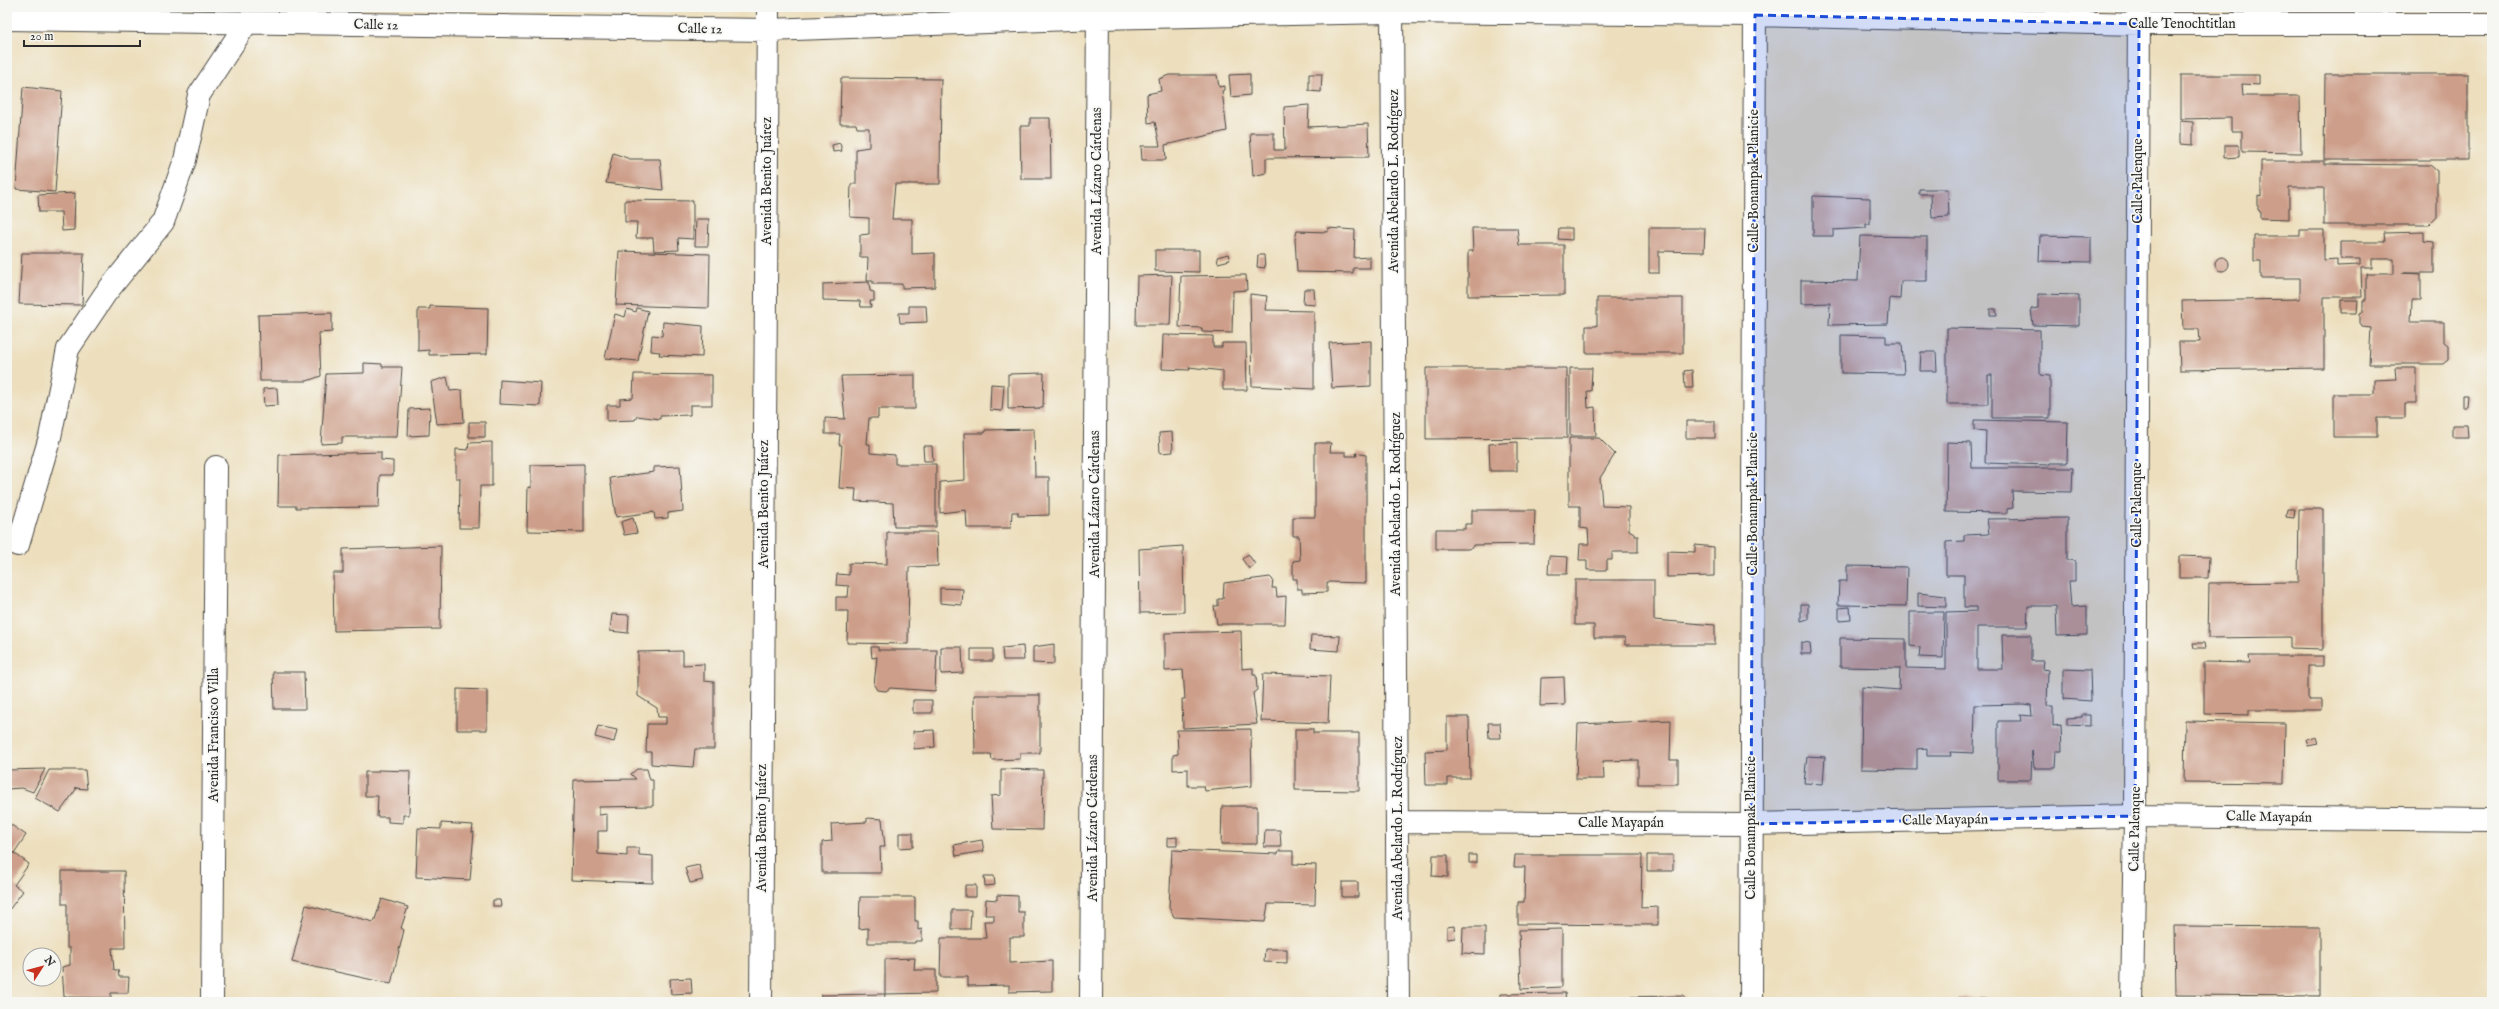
<svg xmlns="http://www.w3.org/2000/svg" width="2499" height="1009" font-family="'IM FELL English',serif">
<style>
.building{fill:#cd9f8a}
.lines{fill:none;stroke-linecap:round;stroke-linejoin:round}
.minor-casing{stroke:#484641;stroke-width:24}
.minor{stroke:#fff;stroke-width:22}
.marked{fill:#1d4ed8;fill-opacity:0.2;stroke:#1d4ed8;stroke-width:3;stroke-dasharray:8 5;stroke-linejoin:round}
.labels{text-anchor:middle;dominant-baseline:central;stroke-width:3.5;stroke-linejoin:round;paint-order:stroke}
.street-label{font-size:14px;fill:#2b2b2b;stroke:#f6f6f2}
</style>
<rect width="100%" height="100%" fill="#f6f6f2"/>
<filter id="ink" filterUnits="userSpaceOnUse"><feTurbulence type="fractalNoise" baseFrequency=".025" numOctaves="2"/><feDisplacementMap in="SourceGraphic" scale="8" xChannelSelector="R" yChannelSelector="G"/><feConvolveMatrix kernelMatrix="1 2 1 2 8 2 1 2 1" color-interpolation-filters="sRGB"/></filter>
<filter id="wash" filterUnits="userSpaceOnUse"><feTurbulence type="fractalNoise" baseFrequency=".012" numOctaves="4" result="noise"/><feDisplacementMap in="SourceGraphic" scale="16" xChannelSelector="R" yChannelSelector="G"/><feGaussianBlur stdDeviation="0.9" result="paint"/><feColorMatrix in="noise" values="0 0 0 0 0 0 0 0 0 0 0 0 0 0 0 0 0 1.4 0 .05"/><feComposite in="paint" operator="in"/></filter>
<g filter="url(#wash)">
<rect width="100%" height="100%" fill="#eddfbd"/>
<g id="blocks">
<path class="building" d="M1250,74V95L1231,97L1229,75Z
M1309,74H1322L1321,92L1309,91Z
M2325,74H2468V160H2324Z
M1169,75H1217L1219,87L1224,86V90L1222,91L1227,131L1165,145L1166,160H1142L1141,146H1160L1155,122L1148,123L1147,94L1161,91L1159,79Z
M2181,75H2259V85L2242,84L2243,96H2300L2301,153L2242,152V131H2231V118L2181,119Z
M841,78L941,79L940,184H895L892,219H912V254L935,253V287L902,288V284H873V281H867L868,257H860V235L869,234V218L850,217L851,184H856V149L869,147V128H857L856,124H840Z
M23,87L62,91L55,192L16,189Z
M1309,105L1308,127L1368,124L1369,157L1266,158V173L1253,176L1250,133H1274V150H1285L1284,107Z
M1030,118H1050L1051,179H1021L1020,126H1030Z
M2180,121L2193,122V145L2180,144Z
M840,143L842,151L833,152L832,145Z
M2224,145H2239V157L2224,158Z
M613,153L630,159H660L663,190L606,183Z
M2261,161H2324V164L2430,165L2437,171V217L2429,225H2324V187H2289V219L2260,218V211L2258,210V195L2261,196Z
M1919,189H1948L1949,217L1932,218L1931,194H1919Z
M75,193L74,230L62,231L61,212H39L38,195Z
M1813,196L1870,198V224H1866V228L1833,230V236H1813Z
M625,200L693,201V239L678,238L679,250L654,251L653,238H636L637,222H625Z
M696,219H709L708,246H695Z
M1328,228L1355,230L1354,258L1370,257V268H1353V273L1297,272L1295,239L1297,231L1328,232Z
M1472,228H1517L1519,245H1564V295L1468,296V251H1473Z
M1559,228H1572V240L1558,239Z
M1649,228H1705L1704,252L1659,251V273H1649Z
M2300,230H2324V260L2337,259V266L2360,265V259H2341V242H2385L2384,233L2424,232V241L2434,242V273H2402L2421,274V300H2412L2411,322H2444V342L2448,345V360L2443,364H2369L2371,328L2362,327L2360,323V313L2363,312V300H2366V274H2394V259H2372V268H2361L2362,297H2324V368L2180,370L2179,342H2200L2199,329H2183L2182,301L2300,299V278H2261V261H2254V236H2300Z
M1860,236L1927,237V281H1901L1900,299L1890,298L1888,324L1829,325L1830,303L1801,304V280L1858,281Z
M2040,236L2091,237V262L2039,261Z
M1155,250H1199V272L1155,271Z
M619,251L710,254L709,308L616,305Z
M22,253H84L82,305L19,304Z
M1228,254L1230,260L1218,263L1217,257Z
M1258,255H1264L1265,268L1257,267Z
M2215 264a7 7 0 1 1 14 0a7 7 0 1 1-14 0Z
M1172,275L1170,325H1136L1137,276Z
M1246,275L1247,290L1233,291L1232,333L1202,332V328L1179,327L1181,276Z
M869,282L870,291L874,292V301H870L871,307H861L860,301L823,300V284Z
M1304,289H1314L1315,305L1303,304Z
M1250,294L1267,296L1265,310L1314,311V389L1252,386Z
M2038,294L2079,295V326L2033,325L2031,309L2038,308Z
M1597,298H1683V353H1586V326H1597Z
M2341,300H2358L2357,313H2341Z
M430,306L488,308L487,354L429,355V350L418,351V309H430Z
M909,306H926L927,322L900,323L899,313H909Z
M637,308L648,311L638,361L605,358L615,314L625,317L627,309L636,312Z
M1990,309H1996L1997,315H1990Z
M332,313V332L319,333L321,376L307,381H260L258,315Z
M663,322L703,326L702,357L659,355L660,352L651,351L652,335L662,336Z
M1947,328L2040,330V375L2050,376V418H1992V375H1988V404H1947Z
M1163,335L1213,336V347H1222V343H1246L1247,390H1223V371L1189,367L1190,370L1162,369Z
M1841,335L1886,336V343H1902L1904,374L1841,373Z
M1371,341V386L1332,388L1329,343Z
M1921,352H1936L1937,371H1920Z
M364,363L382,364V367H402L397,437H342V443L321,444L326,374L364,373Z
M1426,368H1567V438L1426,439Z
M1570,368H1592L1591,391H1587L1588,408L1595,407L1596,436H1570Z
M2395,368H2416V403H2405V418H2377V437H2334V394H2374V380L2396,379Z
M1692,370L1693,388H1685L1684,371Z
M1044,373L1043,408L1008,409V374Z
M634,374L712,375V405H690V415L660,416V419L637,416L635,420L607,421V405H620V399L633,398Z
M915,375V409H878V418H869L867,444H870V453L895,455V464H936V527H894L893,503L855,501L856,489L839,488L842,445H839L840,434H825V418L845,419L841,376Z
M447,377L450,391L462,390L464,422L437,424L431,382Z
M500,380L541,383L540,406L499,404Z
M991,384L1004,385L1002,411L990,410Z
M277,388L278,405L264,406L263,389Z
M2462,395H2468L2467,407H2462Z
M430,408L429,435L408,436L409,409Z
M1974,420L2068,422L2067,463H2050L2049,465L1985,463L1986,431L1974,430Z
M1686,421H1715V438H1686Z
M469,422H485V437H469Z
M2452,425H2467L2468,437H2452Z
M1034,429L1035,477H1049V515L1018,516V512H1012L1011,528H967L966,510L940,513V482L965,480L964,433H985V430Z
M1172,432L1173,452L1160,453L1159,433Z
M1569,438H1599L1615,454L1600,478L1602,506L1629,507V530L1634,533V536H1638V552H1612V560H1607V570H1587V560H1579L1580,544H1589L1588,529L1580,528V506H1569Z
M492,442V486H480L479,528H459L460,478H456V449L468,450L469,443Z
M1517,442V471H1490L1489,444Z
M1947,442L1971,443L1972,468H2073L2072,492L2012,491L2013,508L2007,509V513L1946,512Z
M1315,443H1331L1330,452H1346V456H1357L1356,453L1366,455V583L1327,582V592L1302,593V589H1297V579H1293V561L1300,560L1299,536H1293V517H1315Z
M923,446H932L933,461H924Z
M381,452V460L393,461V475H380L379,507L296,508V506H278L279,455Z
M584,464V532L527,531L528,487L531,488V465Z
M680,466L683,511L668,513V518L655,519L654,512L616,517L610,478L654,472V467Z
M2287,509H2295L2294,518L2286,517Z
M2299,509H2323V649L2290,648V637L2208,638L2209,583L2298,582Z
M1472,510H1535L1534,544L1473,545V547L1468,549H1436V529H1465V524H1472Z
M633,518L637,533L624,535L621,522Z
M2067,518V560L2075,561V581H2069L2071,607L2087,606V635L2057,636L2056,606H2028L2027,627H1977V669H2003L2002,635H2031V661H2044L2043,669L2048,670L2047,706H2053V726L2061,725L2062,751H2056L2055,768H2034L2032,750L2031,780H1998V721H2021L2020,715L2032,716L2031,705L2024,704L1975,705L1974,753L1950,752L1951,756H1927V748L1917,749V770L1861,769L1862,687L1899,690L1900,668L1840,667V638L1906,639V668L1946,669V612L1977,611V607H1964V575H1946V542L1964,541V535L1989,534L1987,519Z
M887,532H937L938,566L909,567L908,644L847,643L848,611H836V597H848L849,586L836,585L837,574L849,575V563L887,564Z
M1695,545L1714,547V576L1667,577V551L1695,552Z
M441,546L440,629L334,631L333,573H343V549Z
M1183,546L1184,612L1140,613L1139,549Z
M1248,554L1255,564L1249,569L1242,559Z
M1549,556L1568,557L1567,574H1548Z
M2179,556L2209,557L2208,578H2179Z
M1847,566L1907,567L1906,606L1838,605L1839,581H1847Z
M1270,577L1273,580L1272,588H1276L1277,597L1286,596L1285,624H1217L1214,606H1218V599H1223L1224,583Z
M1575,580H1654V620L1715,625V645H1625V638H1594V625H1575Z
M940,588L963,589L962,605L940,603Z
M1918,593L1946,596V607L1918,606Z
M1801,604H1808V619L1801,621Z
M1850,607L1851,620L1839,621V608Z
M1910,612H1944L1943,658L1919,657L1920,647L1910,646Z
M612,614L629,615L628,633L610,631Z
M1241,631L1242,669L1253,668V675H1256L1257,690L1253,693L1257,724L1183,728L1182,699H1185L1183,670L1165,671V633Z
M1311,635L1340,636L1339,651L1310,649Z
M1801,642L1810,643L1811,654H1801Z
M2193,643H2204L2205,648H2194Z
M1054,644V664L1033,663V647Z
M1023,646L1024,660H1003L1002,648Z
M871,647H878V650H937L935,691L890,688L886,691L877,690L874,685L877,657L872,658Z
M941,647H962L963,673L941,674Z
M971,649H993V661H971Z
M683,651V665L704,664V681L714,682V749H695L693,767L651,764V752H646L647,724H666V717H658L657,708L638,696V652Z
M2249,656H2323V666H2308V700H2322V710H2249V715L2204,714V662L2250,663Z
M2063,669L2090,670L2091,701L2063,699Z
M273,672H304L305,709H274Z
M1263,674L1330,676L1328,723L1261,721Z
M1564,677L1565,705L1540,706L1541,678Z
M457,689L487,690V730H457Z
M974,695H1040V753H1020V759L992,760L991,754H975Z
M913,700H932V713H913Z
M2082,715H2090V726L2067,725V718L2082,717Z
M1447,717H1469L1470,778H1448V785H1426L1425,751L1447,750Z
M1671,720L1670,760H1678V784H1638V760L1603,761L1604,779H1576L1578,724Z
M2185,721L2285,723L2284,783L2184,782Z
M1488,723H1500L1501,738H1489Z
M598,726L617,730L614,742L595,737Z
M1251,729L1252,786L1205,791L1204,786H1188V769L1173,770V755L1178,754L1177,730Z
M1295,729H1313V733H1359V791L1295,790Z
M934,730L935,747L914,749L913,731Z
M2316,737L2318,744L2308,746L2306,740Z
M1807,756L1825,757L1823,784L1804,783Z
M45,769L33,792L22,788L7,789V770Z
M637,769H647L650,780H653V806L599,807V815L607,814V831H598V854L627,856V848H639V855L653,856V883L571,880L574,780L636,779L631,774Z
M1001,769L1043,770L1042,830L993,829L991,796L1001,795Z
M49,770H85L87,789L75,788H77L60,812L35,798Z
M378,770L410,771L409,815H403V823L388,822V817H377L378,796H365V772H378Z
M1222,806H1257V844H1221Z
M867,818L882,819L885,847H880L881,873H822V842L832,841L831,824L867,822Z
M7,822L26,835L14,853L29,864L14,885L23,891L9,910L7,909Z
M441,823L473,825L472,833L474,832L470,880L416,877L418,828L441,829Z
M1265,830H1280L1281,847H1264Z
M899,833H913V847L899,848Z
M1177,837V846H1167V838Z
M982,840L984,851L956,856L954,845Z
M1172,850L1278,854L1279,851H1293V864L1316,865L1315,905L1268,904L1265,922L1174,917L1169,907Z
M1433,855H1448V877L1432,876Z
M1469,855H1476V863H1469Z
M1515,855H1642L1641,908L1658,907V925L1518,924V902H1524L1525,867H1514Z
M1647,855H1673V871H1647Z
M699,865L703,880L690,883L685,868Z
M62,871H124L125,948H112L114,970H118L119,977H129L128,993H111V998L64,997L62,967L70,965V948H67V904H62Z
M984,876H994L995,885L985,886Z
M1342,882H1358V897H1342Z
M965,885H976V897H965Z
M997,895L1018,896V912H1024V937H1010V963L1052,961V991L1009,992V985L968,986V977H940L941,938H986L984,921H994V915H985L986,899L997,900Z
M860,897H915V921H918V930L922,929V941H915V943H868V928L859,929Z
M382,899L408,907L401,928L404,930L391,984L292,962L306,905L374,922Z
M493,900H500L501,906H493Z
M952,910H971L970,929H952Z
M1454,926L1455,938L1447,939V927Z
M2175,926L2320,927V996L2176,995Z
M1463,927H1485V954L1462,953Z
M1562,929V987L1521,989L1519,930Z
M1265,949H1287V963L1264,962Z
M915,958L914,970H936V993L885,994V959Z
M691,978L692,993L671,994L670,979Z
M1565,993L1566,1002H1501V994Z
M885,994L884,1002H821V995Z
M1684,996V1002H1610V997Z
M1958,998L1986,999V1002H1958Z"/>
</g>
</g>
<g filter="url(#ink)">
<use href="#blocks" fill-opacity="0" stroke="#484641" stroke-width="1"/>
<g class="lines">
<defs>
<path id="minor" d="M1392,7L1398,1002
M7,19L768,30L1098,18L1392,12L1755,15L2139,24H2492
M18,545L50,437L68,349L105,294L163,222L185,160L199,95L246,24
M1398,822L1751,824L2135,816L2492,820
M212,1002L216,467
M761,1002L768,7
M1091,1002L1098,7
M1751,1002L1755,7
M2132,1002L2135,816L2139,7"/>
</defs>
<use href="#minor" class="minor-casing"/>
<use href="#minor" class="minor"/>
</g>
</g>
<path class="marked" d="M1755,15L2139,24L2135,816L1751,824Z"/>
<g class="labels">
<g class="street-label">
<text x="2182" y="24">Calle Tenochtitlan</text>
<text transform="translate(376 25) rotate(1)">Calle 12</text>
<text transform="translate(700 29) rotate(1)">Calle 12</text>
<text transform="translate(767 181) rotate(-90)">Avenida Benito Juárez</text>
<text transform="translate(1097 181) rotate(-90)">Avenida Lázaro Cárdenas</text>
<text transform="translate(1394 181) rotate(-90)">Avenida Abelardo L. Rodríguez</text>
<text transform="translate(1754 181) rotate(-90)">Calle Bonampak Planicie</text>
<text transform="translate(2138 181) rotate(-90)">Calle Palenque</text>
<text transform="translate(764 504) rotate(-90)">Avenida Benito Juárez</text>
<text transform="translate(1095 504) rotate(-90)">Avenida Lázaro Cárdenas</text>
<text transform="translate(1396 504) rotate(-90)">Avenida Abelardo L. Rodríguez</text>
<text transform="translate(1753 504) rotate(-90)">Calle Bonampak Planicie</text>
<text transform="translate(2137 505) rotate(-90)">Calle Palenque</text>
<text transform="translate(214 735) rotate(-90)">Avenida Francisco Villa</text>
<text transform="translate(2269 817) rotate(1)">Calle Mayapán</text>
<text transform="translate(1945 820) rotate(-1)">Calle Mayapán</text>
<text x="1621" y="823">Calle Mayapán</text>
<text transform="translate(762 828) rotate(-90)">Avenida Benito Juárez</text>
<text transform="translate(1093 828) rotate(-90)">Avenida Lázaro Cárdenas</text>
<text transform="translate(1398 828) rotate(-90)">Avenida Abelardo L. Rodríguez</text>
<text transform="translate(1751 828) rotate(-90)">Calle Bonampak Planicie</text>
<text transform="translate(2135 829) rotate(-89)">Calle Palenque</text>
</g>
</g>
<rect width="2499" height="1009" fill="none" stroke="#f6f6f2" stroke-width="24"/>
<g transform="translate(42 967) rotate(54)"><circle r="19" fill="#f6f6f2" stroke="#a5a5a2"/>
<path d="M0-3L7 15L0 10L-7 15Z" fill="#c8321e"/>
<text y="-6" font-size="11" font-weight="bold" text-anchor="middle" fill="#2b2b2b">N</text>
</g>
<path d="M24 40v6h116v-6" fill="none" stroke="#2b2b2b" stroke-width="2"/>
<text x="30" y="40" font-size="12" fill="#2b2b2b" stroke="#f6f6f2" stroke-width="3" paint-order="stroke">20 m</text>
</svg>
